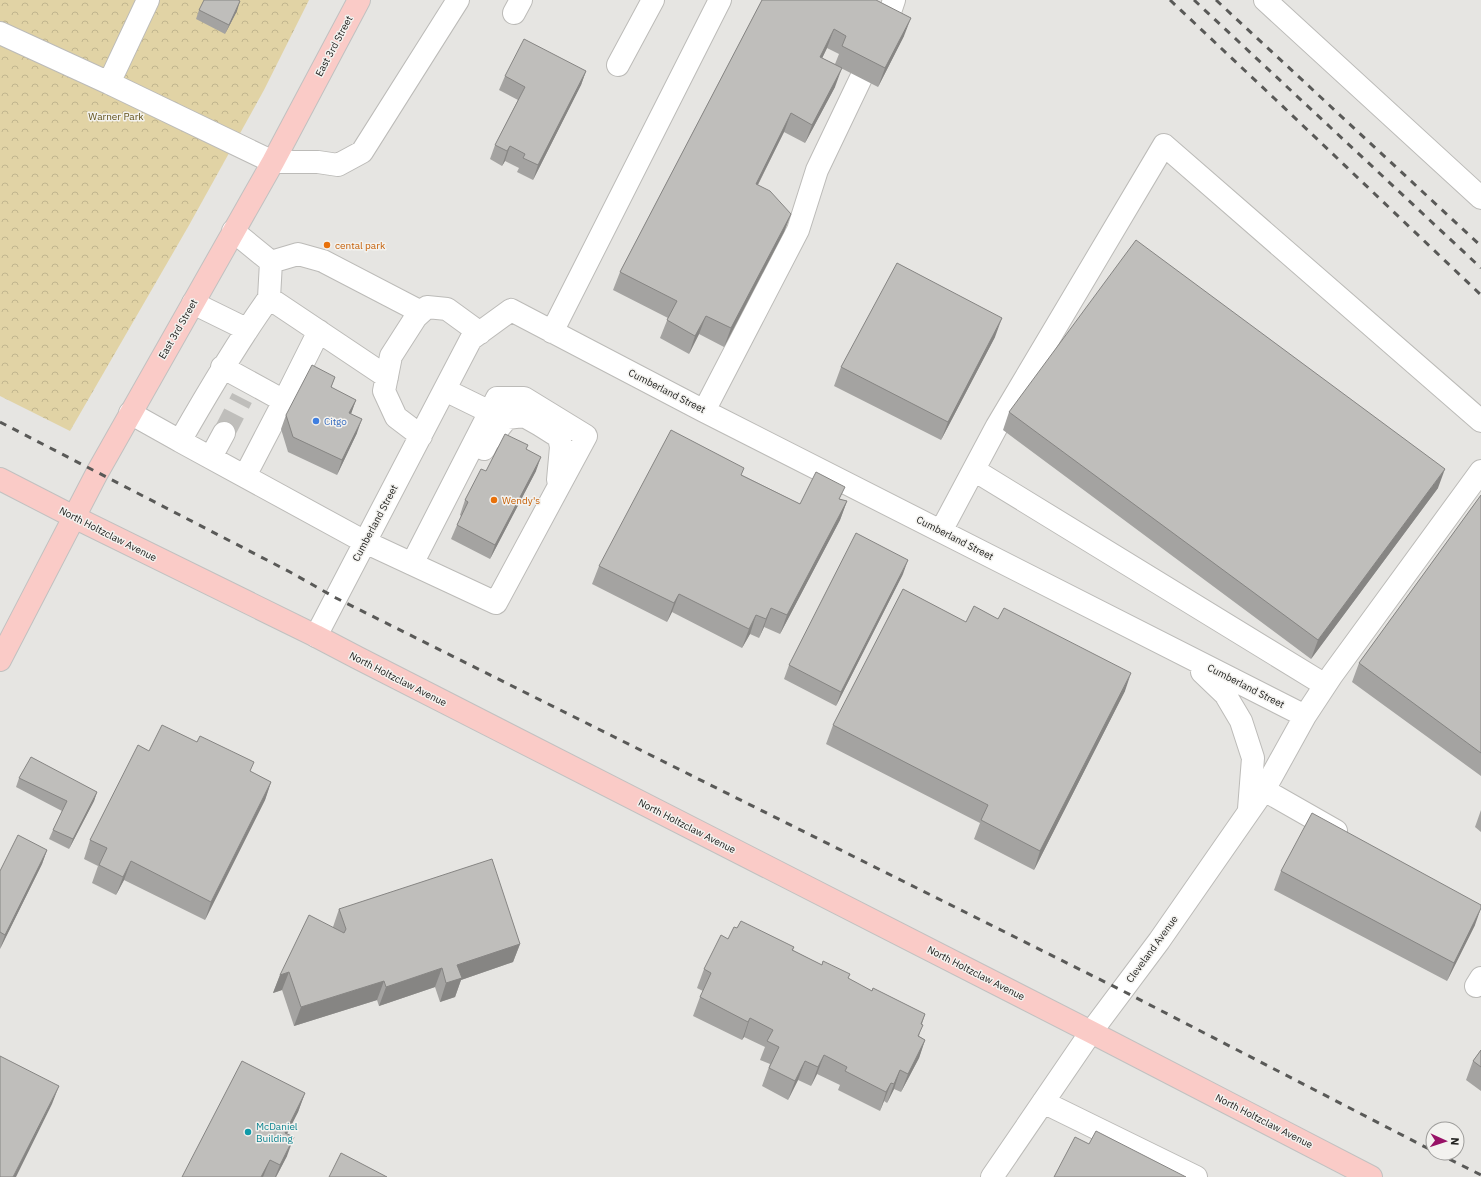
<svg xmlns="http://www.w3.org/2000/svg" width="1481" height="1177" font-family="'IBM Plex Sans',sans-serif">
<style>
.park{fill:url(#park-crowns)}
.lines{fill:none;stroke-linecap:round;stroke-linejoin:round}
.minor-tunnel{stroke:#bfbebb;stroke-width:22;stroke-dasharray:22 11;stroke-linecap:butt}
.minor-casing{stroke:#bcbbb8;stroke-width:24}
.major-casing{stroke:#c1c1c0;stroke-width:24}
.minor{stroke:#fff;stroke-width:22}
.major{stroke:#facbc7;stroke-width:22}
.rail{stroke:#595957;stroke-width:3;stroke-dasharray:7 7;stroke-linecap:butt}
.wall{fill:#a4a3a1;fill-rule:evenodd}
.shaded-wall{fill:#868583}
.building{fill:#bfbebb;stroke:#868583}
.food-dot{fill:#e8710a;stroke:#f3f2ef;stroke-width:1.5}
.shop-dot{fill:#3f7fe0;stroke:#f3f2ef;stroke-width:1.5}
.culture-dot{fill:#0f9aa8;stroke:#f3f2ef;stroke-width:1.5}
.labels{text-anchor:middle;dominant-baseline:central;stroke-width:3;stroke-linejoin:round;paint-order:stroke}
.street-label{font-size:10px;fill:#21211f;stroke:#f3f2ef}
.park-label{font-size:10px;fill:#62521a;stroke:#f3f2ef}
.food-label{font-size:10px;fill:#c56008;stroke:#f3f2ef;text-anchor:start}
.shop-label{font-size:10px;fill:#366cbe;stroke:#f3f2ef;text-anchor:start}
.culture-label{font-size:10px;fill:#0d838f;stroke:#f3f2ef;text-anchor:start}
</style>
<defs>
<pattern id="park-crowns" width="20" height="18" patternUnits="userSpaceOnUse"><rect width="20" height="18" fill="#e1d3a5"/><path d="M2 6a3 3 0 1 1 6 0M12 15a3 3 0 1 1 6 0" fill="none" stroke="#c1b58e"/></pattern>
</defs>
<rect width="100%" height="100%" fill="#e6e5e2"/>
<path class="park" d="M0,0H309L264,90L188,227L70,431L0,396Z"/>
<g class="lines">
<path class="minor-tunnel" d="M224,433L242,398"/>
<defs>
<path id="minor" d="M148,0L109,83L273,162H318L338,165L362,152L458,0
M1265,0L1481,198
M514,13L521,0
M885,27L894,0
M0,33L109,83
M618,65L653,0
M233,231L271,262L269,298L387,377
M271,262L298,254L323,261L421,312
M269,298C236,344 208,392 180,441L365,542L496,603L586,436L524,398H497L412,564
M193,303L246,329
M552,332L720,0
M222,367L284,401L245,476
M445,390L490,412
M284,401L319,331
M704,411L798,230L817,170L861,78
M130,413L180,441
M421,436L396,417L384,391L391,356L416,317L427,307L447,309L480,333
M484,449L487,443L507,418L524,416L540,425L559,437L561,447L558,480
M211,457L224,433
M974,470L1325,685
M941,531L997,426L1164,145L1481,421
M316,636L471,339L511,310L704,411L1305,716
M1202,672L1225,694L1241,721L1253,758L1249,809
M1264,790L1336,831
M1476,986L1481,978
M1043,1102L1196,1177
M992,1177L1091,1032L1159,941L1264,790L1305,716L1332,675L1481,471"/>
<path id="major" d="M0,479L74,517L316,636L358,658L1091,1032L1371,1177
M0,660L97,473L273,162L359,0"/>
</defs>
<use href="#minor" class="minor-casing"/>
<use href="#major" class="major-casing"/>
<use href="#minor" class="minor"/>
<use href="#major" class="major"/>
<path class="rail" d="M1170,0L1275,99L1481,295
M1194,0L1481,268
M1216,0L1481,246
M0,422L290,572L336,598L1121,990L1433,1151
M1437,1153L1481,1175"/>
</g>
<path class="wall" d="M762,0L904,36L878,87L835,65V87L805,143L784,132L758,185L791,214L784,232L724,347L699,334L689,354L660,338L668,318L613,290L620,272ZM827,48L839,54L835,64L822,58Z
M199,10L237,11L225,34L196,19Z
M586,71L581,85L533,180L517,172L519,168L505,161L502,166L490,159L495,145L518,100L499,90L505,76Z
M995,337L941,440L834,386L841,367Z
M335,377L331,388L356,400L351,413L357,433L337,475L288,452L281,429L286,415Z
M1009,412L1438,488L1311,659L1003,430Z
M526,449L536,471L490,559L451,539L457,525L461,516L460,515L465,500L486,471Z
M742,475L800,504L840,500L847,501L840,520L780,634L764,627L759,638L750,634L742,648L672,612L667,622L592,584L599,566Z
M1481,495V776L1352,682L1359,663Z
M903,574L836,706L784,679L789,665Z
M966,622L1125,691L1034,870L974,839L980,823L826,744L833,725Z
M149,751L251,772L271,782L265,800L205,920L124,880L116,895L92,883L98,866L84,859L90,840Z
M19,778L97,792L94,801L69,849L49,839L53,830L62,811L16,787Z
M1481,810V832L1475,827Z
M47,850L42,864L0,949V871Z
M1281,871L1475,925L1447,981L1274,890Z
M339,909L520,944L513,962L461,980L455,997L440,1002L435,987L379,1006L377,1000L294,1026L282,990L273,993L280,975L333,927Z
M728,939L794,947L793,950L848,979L872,991L925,1014L922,1024L919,1036L925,1040L919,1058L901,1092L894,1089L887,1103L884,1101L880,1111L838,1090L840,1085L817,1074L811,1086L798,1080L788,1100L762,1086L770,1064L760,1060L765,1047L744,1037L742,1040L693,1016L700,997L703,991L697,988L704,969Z
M1481,1050V1091L1466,1080L1473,1061Z
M305,1093L298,1112L287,1134V1156L276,1177H182Z"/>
<path class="shaded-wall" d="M240,1L237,11L225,34L229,25Z
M911,18L904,36L878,87L885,68Z
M834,29L827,48L814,75L820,57Z
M842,68L835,87L805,143L812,125Z
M586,71L581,85L533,180L538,165Z
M791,113L784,132L749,202L756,184Z
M510,146L505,161L502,166L507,151Z
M791,214L784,232L724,347L731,328Z
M706,316L699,334L689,354L695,336Z
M1002,318L995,337L941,440L948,422Z
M356,400L351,414L349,413Z
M362,419L357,433L337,475L342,460Z
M541,457L536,471L490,559L495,545Z
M1445,469L1438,488L1311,659L1318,640Z
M847,501L840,520L780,634L787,615Z
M908,560L903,574L836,706L841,692Z
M679,594L672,612L667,622L674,603Z
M771,608L764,627L759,638L766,619Z
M756,615L750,634L742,648L749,629Z
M1131,673L1125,691L1034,870L1040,851Z
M271,782L265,800L205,920L211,902Z
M97,792L94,801L69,849L73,839Z
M47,850L42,864L0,949L5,935Z
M131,861L124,880L116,895L123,877Z
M1481,908L1475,925L1447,981L1454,963Z
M520,944L513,962L461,980L455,997L440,1002L446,983L457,965Z
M442,968L435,987L379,1006L386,987Z
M289,972L282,990L273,993L280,975Z
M384,981L377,1000L294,1026L301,1007Z
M750,1018L744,1037L742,1040L748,1022Z
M925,1040L919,1058L901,1092L908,1074Z
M824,1055L817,1074L811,1086L818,1067Z
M805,1061L798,1080L788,1100L795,1081Z
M900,1070L894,1089L887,1103L894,1084Z
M891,1083L884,1101L880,1111L886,1092Z
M59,1086L52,1104L16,1177H13Z
M305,1093L298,1112L278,1151L285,1133Z
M294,1137L287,1156L276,1177H275L280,1165Z
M270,1160L263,1177H261Z"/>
<path class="building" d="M204,0H238L240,1L229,25L199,10Z
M762,0H876L911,18L885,68L842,46L846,36L834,29L820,57L842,68L812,125L791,113L756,184L770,191L791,214L731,328L706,316L695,336L667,320L677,301L620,272Z
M524,39L586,71L538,165L523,158L525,154L510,146L507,151L495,145L525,87L505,76Z
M1136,240L1445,469L1318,640L1009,412Z
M897,263L1002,318L948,422L841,367Z
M312,365L335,377L331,387L356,400L349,413L362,419L342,460L293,437L286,415Z
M671,430L744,468L741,475L800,504L816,472L845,487L839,499L847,501L787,615L771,608L766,619L756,615L749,629L679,594L674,603L599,566Z
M505,434L528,445L526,449L541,457L495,545L457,525L468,502L465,500L481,469L486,471Z
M1481,495V753L1359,663Z
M856,533L908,560L841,692L789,665Z
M903,589L966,622L974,606L998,619L1004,608L1131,673L1040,851L981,820L988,805L833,725Z
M162,725L197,742L200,736L254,762L250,771L271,782L211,902L131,861L123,877L99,865L107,848L90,840L138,745L149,751Z
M31,757L97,792L73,839L53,830L67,801L19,778Z
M1312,813L1481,905V908L1454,963L1281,871Z
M18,835L47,850L5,935L0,932V871Z
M492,859L520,944L457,965L462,978L446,983L442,968L386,987L384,981L301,1007L289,972L280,975L309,915L344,933L346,929L339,909Z
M741,921L794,947L792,950L822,965L823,961L850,974L848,978L872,991L873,988L925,1014L921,1024L923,1025L918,1036L925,1040L908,1074L900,1070L894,1084L891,1083L886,1092L845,1071L847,1067L824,1055L818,1067L805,1061L795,1081L769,1068L779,1047L767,1041L773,1030L750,1018L748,1022L700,997L711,973L704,969L721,935L728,939L734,927L737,928Z
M1481,1050V1067L1473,1061Z
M0,1056L59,1086L13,1177H0Z
M242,1061L305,1093L285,1133L294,1137L280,1165L270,1160L261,1177H182Z
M1096,1131L1186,1177H1054L1075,1137L1089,1144Z
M341,1153L387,1177H329Z"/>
<g class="food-dot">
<circle cx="327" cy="245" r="4"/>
<circle cx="494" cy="500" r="4"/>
</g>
<circle class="shop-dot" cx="316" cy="421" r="4"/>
<circle class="culture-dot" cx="248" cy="1132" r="4"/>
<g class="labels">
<g class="street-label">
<text transform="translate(334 46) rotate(-62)">East 3rd Street</text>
<text transform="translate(178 329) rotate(-60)">East 3rd Street</text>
<text transform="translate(667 391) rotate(27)">Cumberland Street</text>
<text transform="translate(375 523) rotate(-62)">Cumberland Street</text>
<text transform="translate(108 534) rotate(27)">North Holtzclaw Avenue</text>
<text transform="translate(955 538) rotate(27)">Cumberland Street</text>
<text transform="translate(398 679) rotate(27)">North Holtzclaw Avenue</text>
<text transform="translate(1246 686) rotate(27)">Cumberland Street</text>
<text transform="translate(687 826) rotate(27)">North Holtzclaw Avenue</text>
<text transform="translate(1152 949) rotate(-54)">Cleveland Avenue</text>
<text transform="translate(976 973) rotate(27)">North Holtzclaw Avenue</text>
<text transform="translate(1264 1121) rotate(27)">North Holtzclaw Avenue</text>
</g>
<g class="park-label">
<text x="116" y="116">Warner Park</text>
</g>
<g class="food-label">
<text x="335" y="245">cental park</text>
<text x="502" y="500">Wendy's</text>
</g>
<g class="shop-label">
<text x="324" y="421">Citgo</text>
</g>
<g class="culture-label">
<text x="256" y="1126">McDaniel<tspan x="256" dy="12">Building</tspan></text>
</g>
</g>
<g transform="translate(1445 1141) rotate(93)"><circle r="19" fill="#f3f2ef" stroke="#9f9e9c"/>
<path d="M0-3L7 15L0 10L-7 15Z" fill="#981267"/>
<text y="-6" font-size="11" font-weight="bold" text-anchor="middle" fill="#21211f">N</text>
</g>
</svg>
